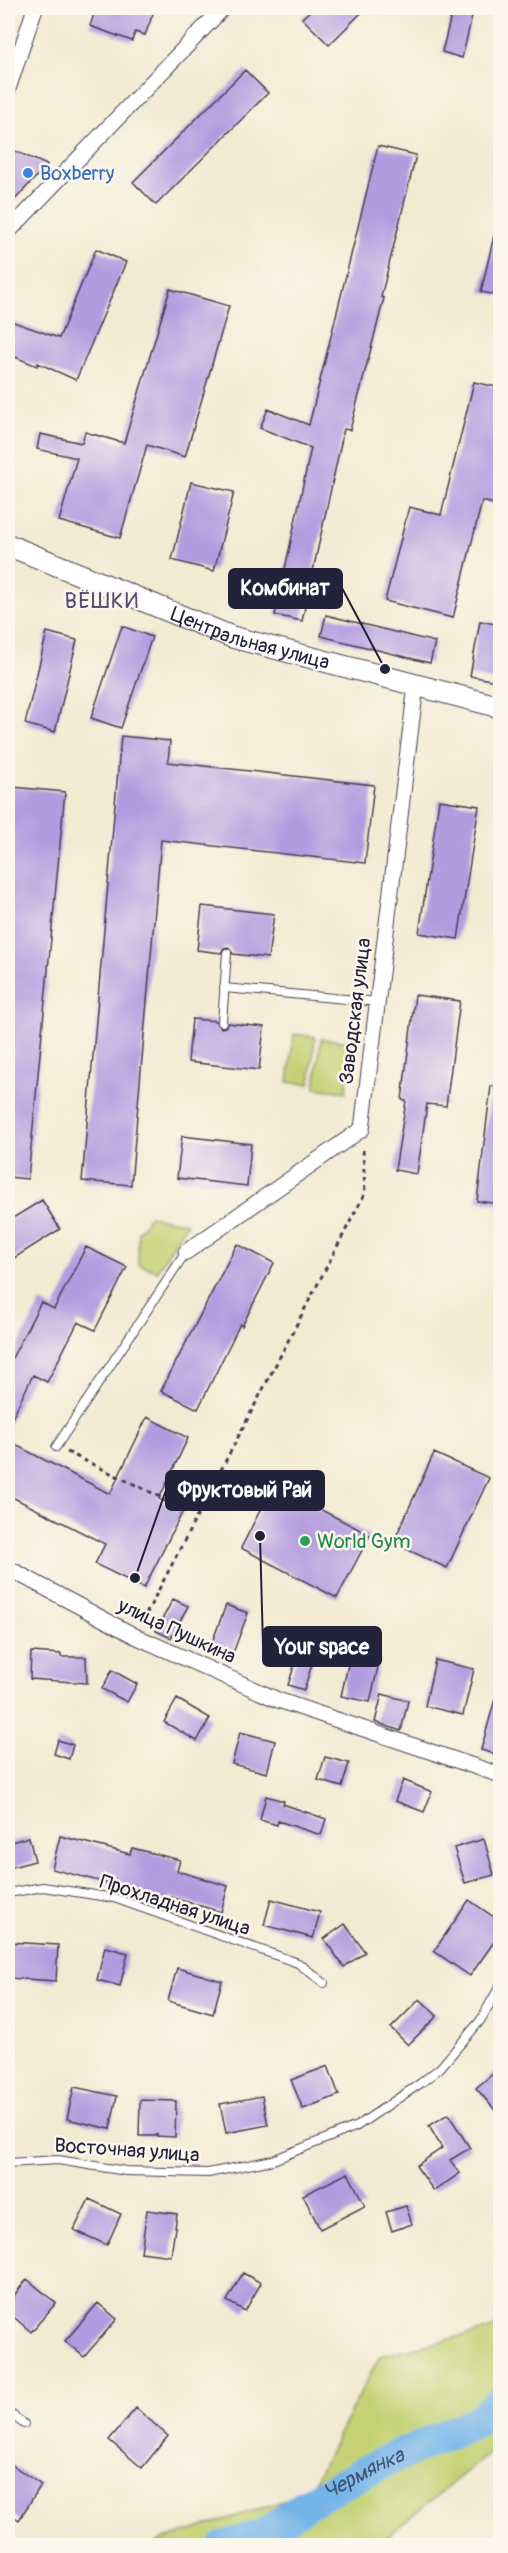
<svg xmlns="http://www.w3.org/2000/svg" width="508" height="2553" font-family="Pangolin,sans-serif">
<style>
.green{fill:#c4d274;stroke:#737a58;stroke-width:1.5}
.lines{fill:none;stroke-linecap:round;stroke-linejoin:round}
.river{stroke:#74b4e8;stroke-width:32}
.building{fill:#b39bdf}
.lane-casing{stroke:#414052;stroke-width:10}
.street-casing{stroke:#414052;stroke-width:17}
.secondary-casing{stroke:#414052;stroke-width:23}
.path{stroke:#414052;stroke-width:3;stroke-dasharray:4.5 4.5;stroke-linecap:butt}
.lane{stroke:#fff;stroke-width:8}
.street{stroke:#fff;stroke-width:15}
.secondary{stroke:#fff;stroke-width:21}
.shop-dot{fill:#3f7fe0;stroke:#fbf7ec;stroke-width:2}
.leisure-dot{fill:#2e9e5b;stroke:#fbf7ec;stroke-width:2}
.labels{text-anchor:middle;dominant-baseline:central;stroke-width:5;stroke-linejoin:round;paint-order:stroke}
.shop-label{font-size:20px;fill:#366cbe;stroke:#fbf7ec;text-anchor:start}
.street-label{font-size:20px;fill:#22223b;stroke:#fbf7ec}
.leisure-label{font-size:20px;fill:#27864d;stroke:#fbf7ec;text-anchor:start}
.water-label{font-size:21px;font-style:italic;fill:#3f5578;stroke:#fbf7ec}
.quarter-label{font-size:22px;letter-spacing:1.5px;fill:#554c74;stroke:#fbf7ec}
.leader{fill:none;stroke:#22223b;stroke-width:2}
.callout-dot{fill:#22223b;stroke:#fbf7ec;stroke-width:2}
.callout{fill:#22223b;stroke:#22223b;stroke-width:2}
.callout-label{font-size:21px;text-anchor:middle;font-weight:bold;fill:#fff}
</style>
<rect width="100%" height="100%" fill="#fbf7ec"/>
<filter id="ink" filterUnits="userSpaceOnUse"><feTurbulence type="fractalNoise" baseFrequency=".0167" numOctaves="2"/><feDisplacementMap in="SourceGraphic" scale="12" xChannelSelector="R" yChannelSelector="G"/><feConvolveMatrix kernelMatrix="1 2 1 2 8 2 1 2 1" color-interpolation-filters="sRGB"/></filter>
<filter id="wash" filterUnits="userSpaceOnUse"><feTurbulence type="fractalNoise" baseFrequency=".008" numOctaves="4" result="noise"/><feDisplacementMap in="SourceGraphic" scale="24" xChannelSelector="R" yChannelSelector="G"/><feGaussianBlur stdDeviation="1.35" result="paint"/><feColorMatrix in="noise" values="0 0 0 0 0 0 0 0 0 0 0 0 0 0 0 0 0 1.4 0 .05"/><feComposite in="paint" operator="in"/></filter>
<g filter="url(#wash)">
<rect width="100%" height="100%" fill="#f3ead2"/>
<path class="green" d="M294,1034L315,1037L310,1084L288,1082Z
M321,1039L352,1042L346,1092L315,1088Z
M149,1216L187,1223L157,1271L138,1264V1232Z
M500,2322V2444L377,2545H154L159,2541L308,2493L380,2356L491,2329Z"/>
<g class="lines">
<path class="river" id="s1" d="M225,2546L264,2535L304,2505L377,2465L477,2421L500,2402"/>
</g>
<g id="blocks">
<path class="building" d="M96,8H144L154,11L145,35L135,32L132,41L90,26Z
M313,8H366L329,45L302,18Z
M453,8H474L462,58L442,52Z
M245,70L268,93L156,205L133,182Z
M378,146L416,155L381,297L384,298L350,430L344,429L302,621L275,615L311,448L260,428L268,409L309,425Z
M8,148L47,165L8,207Z
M495,231L501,232V296L481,292Z
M96,249L126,262L76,380L38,363L37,366L8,354V320L59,338Z
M170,289L229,306L185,457L147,445L120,538L59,521L77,458L37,449L40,434L82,443L85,432L124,443Z
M474,382L501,388V506L482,501L453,618L385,601L409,507L441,515Z
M191,482L234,492L214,571L172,560Z
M326,615L435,642L430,663L321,636Z
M480,621L501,625V682L470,676Z
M122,626L152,637L121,728L91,718Z
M47,632L77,640L55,732L25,724Z
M121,736L170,741L168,762L374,785L365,863L161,840L131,1185L82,1181Z
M12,787L65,792L28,1179L8,1177V830Z
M439,800L479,806L458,939L419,933Z
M202,906L274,914L268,958L233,954L228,947L224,948L221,953L197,950Z
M415,995L460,1001L446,1106L427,1104L417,1174L395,1170L406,1101L402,1100Z
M192,1019L216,1021L221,1028L225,1027L228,1023L264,1027L259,1070L188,1062Z
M491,1086H501V1204L477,1201Z
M182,1136L251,1144L247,1186L177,1178Z
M42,1200L60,1229L8,1262V1221Z
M237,1244L274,1263L242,1326L240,1324L198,1409L161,1391Z
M86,1247L127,1267L95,1330L78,1322L47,1382L33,1375L8,1426V1366L41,1302L54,1309Z
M147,1417L188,1438L159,1499L183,1511L144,1588L95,1564L105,1544L8,1495V1441L110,1494Z
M434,1453L489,1478L447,1568L393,1543Z
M273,1485L370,1535L337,1598L241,1548Z
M173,1599L188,1606L171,1638L156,1631Z
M226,1605L248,1613L233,1653L211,1645Z
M31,1652L61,1654V1657H86L87,1683L30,1679Z
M351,1652L380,1658L370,1702L341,1696Z
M298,1654L314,1658L304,1690L288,1685Z
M435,1660L474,1669L463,1715L425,1706Z
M112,1670L137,1684L127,1702L102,1689Z
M382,1694L408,1701L401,1731L375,1722Z
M496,1695L501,1696V1756L481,1750Z
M177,1699L210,1718L197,1741L164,1722Z
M240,1732L275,1741L267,1773L232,1764Z
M58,1740L73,1745L69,1759L54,1754Z
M325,1757L349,1763L342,1787L318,1780Z
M403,1780L432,1792L424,1812L395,1801Z
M266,1796L284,1801L283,1804L326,1819L321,1835L278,1821L277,1825L260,1820Z
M60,1836L130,1854L132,1848L180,1860L177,1871L228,1886L221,1912L170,1897L168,1906L120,1894L122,1887L52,1869Z
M29,1837L35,1861L8,1868V1843Z
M484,1839L494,1875L465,1883L454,1848Z
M271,1899L320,1912L313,1938L264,1925Z
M469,1900L501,1922V1932L470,1976L434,1951Z
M345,1924L365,1952L344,1967L324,1939Z
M8,1942L58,1945L56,1981L8,1978Z
M105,1947L128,1953L120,1986L97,1980Z
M177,1968L222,1981L213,2014L168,2001Z
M420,1999L437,2016L408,2045L391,2028Z
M328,2066L339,2095L303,2109L291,2080Z
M501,2067V2117L476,2088Z
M74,2087L117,2096L110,2129L67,2119Z
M262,2096L268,2125L226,2133L220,2104Z
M140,2100L176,2101L175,2137L157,2136V2134L156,2136H139Z
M448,2114L470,2148L450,2160L460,2173L434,2191L416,2166L442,2148L429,2126Z
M348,2173L365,2206L320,2229L303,2195Z
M89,2199L121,2214L107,2245L74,2230Z
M406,2206L412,2224L392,2231L386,2212Z
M147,2210L177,2214L171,2256L141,2252Z
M243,2273L261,2283L245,2311L227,2301Z
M27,2279L56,2303L31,2332L8,2312V2303Z
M98,2303L117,2319L84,2357L65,2341Z
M136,2408L168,2436L142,2468L109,2440Z
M8,2462L41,2485L19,2520L8,2512Z"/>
</g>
</g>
<g filter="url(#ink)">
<use href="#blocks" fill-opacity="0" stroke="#414052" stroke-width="1.5"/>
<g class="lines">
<defs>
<path id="lane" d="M224,988L378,1002
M222,1022L227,953
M56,1447L186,1252
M8,1893L43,1887L114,1898L298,1963L324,1983
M8,2163L58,2160L126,2171L208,2173L273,2160L357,2126L421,2083L440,2068L480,2021L500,1986
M8,2412L24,2424"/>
<path id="street" d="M8,89L35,8
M8,232L223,8
M186,1252L362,1129L416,685
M8,1568L135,1636L278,1700L500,1775"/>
<g id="secondary">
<path id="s2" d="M8,545L232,637L500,707"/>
</g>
</defs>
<use href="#lane" class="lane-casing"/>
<use href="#street" class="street-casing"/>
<use href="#secondary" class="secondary-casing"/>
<path class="path" d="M67,1452L198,1515
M142,1622L365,1193L363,1149"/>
<use href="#lane" class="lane"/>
<use href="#street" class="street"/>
<use href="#secondary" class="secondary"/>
</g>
</g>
<circle class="shop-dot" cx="28" cy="173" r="6"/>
<circle class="leisure-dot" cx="305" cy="1541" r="6"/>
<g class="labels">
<g class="shop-label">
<text x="40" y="173">Boxberry</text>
</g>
<g class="street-label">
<text stroke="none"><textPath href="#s2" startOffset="260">Центральная улица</textPath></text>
<text transform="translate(355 1011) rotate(-83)">Заводская улица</text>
<text transform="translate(177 1631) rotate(25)">улица Пушкина</text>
<text transform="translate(175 1905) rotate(18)">Прохладная улица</text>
<text transform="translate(127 2150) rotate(4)">Восточная улица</text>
</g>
<g class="leisure-label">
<text x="317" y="1541">World Gym</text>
</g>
<g class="water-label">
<text stroke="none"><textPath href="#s1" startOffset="158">Чермянка</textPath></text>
</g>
<g class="quarter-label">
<text x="102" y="601">ВЁШКИ</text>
</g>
</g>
<path class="leader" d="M385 669L342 588M135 1578L166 1490M260 1536L263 1646"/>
<g class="callout-dot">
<circle cx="385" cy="669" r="6"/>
<circle cx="135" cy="1578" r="6"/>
<circle cx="260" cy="1536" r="6"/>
</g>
<g class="callout">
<rect x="229" y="569" width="113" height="39" rx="6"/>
<rect x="166" y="1471" width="158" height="39" rx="6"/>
<rect x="263" y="1627" width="118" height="39" rx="6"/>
</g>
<g class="callout-label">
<text x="285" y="595">Комбинат</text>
<text x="245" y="1497">Фруктовый Рай</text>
<text x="322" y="1654">Your space</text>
</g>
<rect width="508" height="2553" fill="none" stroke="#fbf7ec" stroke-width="30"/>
</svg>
